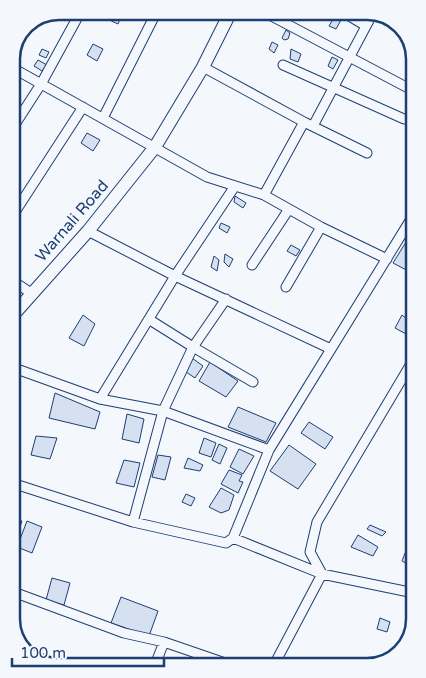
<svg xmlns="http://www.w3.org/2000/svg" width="426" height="678" font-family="'Varela Round',sans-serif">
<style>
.building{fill:#d5e0f0;stroke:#1d3f73}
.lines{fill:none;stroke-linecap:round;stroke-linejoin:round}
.minor-casing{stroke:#1d3f73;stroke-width:11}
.secondary-casing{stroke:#1d3f73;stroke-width:14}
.minor{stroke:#f4f7fb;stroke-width:9}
.secondary{stroke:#f4f7fb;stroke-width:12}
.labels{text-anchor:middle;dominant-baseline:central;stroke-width:4;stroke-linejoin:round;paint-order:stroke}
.street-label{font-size:16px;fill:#1d3f73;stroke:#f4f7fb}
.rim{fill:none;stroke:#1d3f73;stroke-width:2.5}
</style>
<rect width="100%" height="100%" fill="#f4f7fb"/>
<path class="building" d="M60,11L67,15L65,21L53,14Z
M111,11L123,12L118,24L105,18Z
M317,11H327L322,19L317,18L315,14Z
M335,16L341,20L336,29L329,26Z
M286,30L290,33L288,39L284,40L282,38Z
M272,42L278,45L274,53L269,49Z
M93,44L103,49L97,61L87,55Z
M42,49L49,52L46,58L39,55Z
M291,49L301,54L298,62L290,59Z
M332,57L338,60L333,69L328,66Z
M38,60L47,65L42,71L34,66Z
M87,133L100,140L93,151L81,143Z
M235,196L246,203L243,208L234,202Z
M221,223L230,227L227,233L219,228Z
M411,234L412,273L393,263Z
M291,245L300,250L296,256L287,251Z
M225,254L233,259L229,267L224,262Z
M214,256L219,260L217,271L211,267Z
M83,315L95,324L84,346L69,338Z
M402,315L412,323L408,335L395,328Z
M192,358L203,366L195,378L186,372Z
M210,362L238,381L226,397L199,381Z
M55,393L100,412L95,429L49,418Z
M238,407L276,423L266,442L228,427Z
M127,414L144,419L139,443L122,439Z
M309,422L333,437L325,449L301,433Z
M36,436L57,438L50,459L31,455Z
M204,438L216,443L211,457L199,453Z
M219,444L227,448L220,464L212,460Z
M289,445L316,464L298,489L270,471Z
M239,449L254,456L243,474L230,467Z
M158,455L171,457L165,480L152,477Z
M188,458L203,465L200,471L184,468Z
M124,460L140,463L134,487L116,483Z
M229,470L242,475L239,481L243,482L238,493L221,484Z
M221,488L234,495L229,510L221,513L209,507Z
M186,494L195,498L191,506L182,502Z
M15,519L22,521L15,542Z
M27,521L42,527L32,553L17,547Z
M370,525L386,532L382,536L367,529Z
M358,535L378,547L373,556L351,547Z
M405,553L414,556L411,566L402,561Z
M52,578L70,583L64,605L46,600Z
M121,597L158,611L149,636L111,623Z
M380,618L390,622L387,632L377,629Z"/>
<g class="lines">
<defs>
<path id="minor" d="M262,11L410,89
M341,11L366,26
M283,65L404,119
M11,67L207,177L264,195
M203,67L304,122
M103,118L157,11
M313,126L373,13
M12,129L41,84L81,11
M367,153L304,122L264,195L321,227L387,259
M235,186L175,276L331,349
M13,215L83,107
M88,231L175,276L100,399
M252,265L289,209
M13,281L31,293
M286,287L321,227
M226,299L193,347L253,382
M14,368L100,399L163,411L269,450
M15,484L133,522L226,543L233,538L322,574L414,593
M133,522L163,411L193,347L150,320
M233,538L269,450L411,219
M16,593L124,633L164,642L228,664
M275,663L322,574L310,552L317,522L412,362
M155,665L164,642"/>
<path id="secondary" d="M14,314L88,231L155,147L203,67L231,11"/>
</defs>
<use href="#minor" class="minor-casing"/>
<use href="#secondary" class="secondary-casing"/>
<use href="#minor" class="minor"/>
<use href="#secondary" class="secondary"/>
</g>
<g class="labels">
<g class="street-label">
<text transform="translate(72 221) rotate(-49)">Warnali Road</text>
</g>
</g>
<path d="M0 0H426V678H0ZM59 20H367A39 39 0 0 1 406 59V619A39 39 0 0 1 367 658H59A39 39 0 0 1 20 619V59A39 39 0 0 1 59 20Z" fill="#f4f7fb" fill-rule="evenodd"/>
<path class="rim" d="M59 20H367A39 39 0 0 1 406 59V619A39 39 0 0 1 367 658H59A39 39 0 0 1 20 619V59A39 39 0 0 1 59 20Z"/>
<path d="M12 658v8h152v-8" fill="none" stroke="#1d3f73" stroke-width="2.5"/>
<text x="20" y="658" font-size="15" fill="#1d3f73" stroke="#f4f7fb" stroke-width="4" paint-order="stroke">100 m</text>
</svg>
